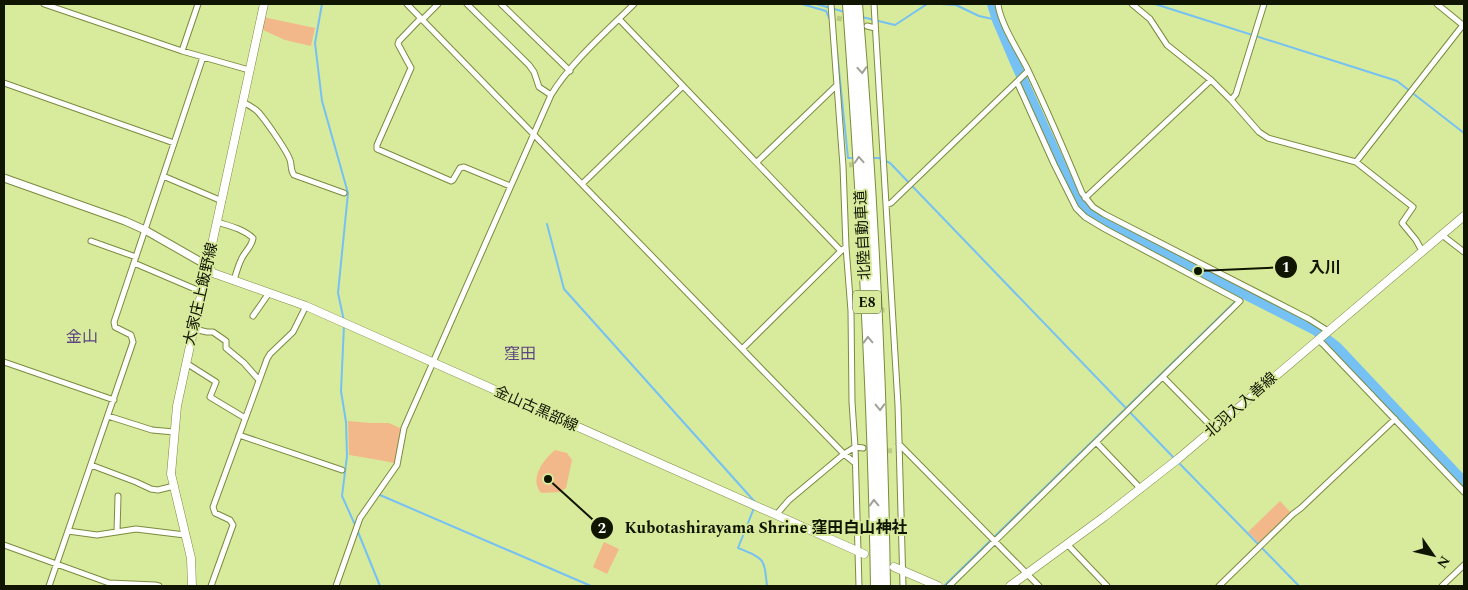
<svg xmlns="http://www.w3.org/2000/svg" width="1468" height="590" font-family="Spectral,'Noto Sans JP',serif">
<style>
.green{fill:#f3b88a}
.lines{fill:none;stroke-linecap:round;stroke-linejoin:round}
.stream{stroke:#75c1f4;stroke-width:2}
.river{stroke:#75c1f4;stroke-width:10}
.minor-tunnel{stroke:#baca85;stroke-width:5;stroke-dasharray:5 2.5;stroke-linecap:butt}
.minor-casing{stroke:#7b8b3f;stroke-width:7}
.tertiary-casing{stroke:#7b8b3f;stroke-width:9}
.secondary-casing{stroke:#7b8b3f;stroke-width:9}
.motorway-casing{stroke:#7b8b3f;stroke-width:12}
.minor{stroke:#fff;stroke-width:5}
.tertiary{stroke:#fff;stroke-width:7}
.secondary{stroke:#fff;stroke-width:8}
.motorway{stroke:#fff;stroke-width:10}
.oneway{stroke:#9fa199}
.labels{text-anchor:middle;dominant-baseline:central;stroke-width:4;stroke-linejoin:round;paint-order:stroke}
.shield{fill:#d8ea9c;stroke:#4c552f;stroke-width:1}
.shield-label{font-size:14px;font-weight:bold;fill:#101500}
.street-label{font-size:15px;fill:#101500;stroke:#d8ea9c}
.neighbourhood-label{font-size:16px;fill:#5c4582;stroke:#d8ea9c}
.leader{fill:none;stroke:#101500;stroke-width:2}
.callout-dot{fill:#101500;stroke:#d8ea9c;stroke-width:2}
.mark-label{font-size:15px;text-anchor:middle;font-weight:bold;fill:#fff}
.callout-label{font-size:16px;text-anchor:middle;font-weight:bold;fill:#101500;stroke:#d8ea9c;stroke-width:4;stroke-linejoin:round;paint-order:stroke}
</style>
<rect width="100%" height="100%" fill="#d8ea9c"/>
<path class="green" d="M263,17L315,28L311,46L285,40L261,29Z
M348,421L371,423H389L402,429L394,463C379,460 364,457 349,455Z
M555,450L567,453L572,460L566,488L560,492L541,493C529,479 543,460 555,450Z
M1280,501L1291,513L1260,544L1248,532Z
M604,542L619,549L607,574L593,567Z"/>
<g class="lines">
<path class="stream" d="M322,4L315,43L322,101L348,193L338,293L344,321
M802,4L826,11L830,20
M816,4L845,12
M941,4L956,5L979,16L997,20
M1155,4L1391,79L1397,81L1464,133
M862,17L895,25L927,4
M837,51L848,158H856
M873,158H879L890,163L1174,458
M1464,170V171
M547,224L564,289L755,502
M344,325L341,391L346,422L347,456L342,496L356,527
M1177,461L1299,586
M380,495L591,586
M754,508L738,548C765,559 764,558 767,586
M358,532L380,586
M944,586L1243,294"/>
<path class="river" d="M992,4L997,20L1014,60L1074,194L1085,210L1098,220L1315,330L1337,347L1464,482"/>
<path class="minor-tunnel" d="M837,18L850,21
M849,165L860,164
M857,311L886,310
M880,450L892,451"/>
<defs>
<path id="minor" d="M44,4L182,51L249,70
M407,4L844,454L855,463
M467,4L529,65L534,72L539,87L551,95
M501,4L570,71
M831,4L843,166L846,247L851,311L852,402L855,447L859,586
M874,4L898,405L903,586
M998,4C1000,23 1019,52 1028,70C1047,110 1065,152 1082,193L1093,207L1104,214L1309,319L1328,331
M1132,4L1150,19L1167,45L1211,80L1231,100L1259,132L1268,138L1356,162L1413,207L1402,223L1416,240L1422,251
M1437,4L1464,26
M421,18L399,41L398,44L411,68L377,145V149L451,181L453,180L460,168L464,167L510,186
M619,19L841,251L846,247
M422,20L438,4
M867,26L875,28
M182,51L198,4
M4,83L174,143
M1231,100L1236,94L1264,4
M242,102C247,104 252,107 256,110C263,116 287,151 290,160C292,165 290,170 294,175L344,193
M757,162L837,85
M1356,162L1463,25
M163,176L222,201
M582,184L683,86
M1085,198L1211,80
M886,205L891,203L1028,71
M217,222C230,226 243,229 253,238C252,247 244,252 241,260C238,266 236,274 234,280
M1442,235L1464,252
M91,241L136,257
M134,263L202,292
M253,316L269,293
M194,329L207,332H213L226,341V348L244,363L259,380
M1318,340L1323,344L1464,492
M742,349L841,251
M4,362L114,400
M186,363L216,382L210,397L245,418
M1163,377L1214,429
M108,416L152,430L174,432
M239,435L342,470
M1096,442L1141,489
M899,444L1039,586
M91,465L136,482L151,489L158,490L174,486
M776,515L789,500L844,454L855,447L863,448
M68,531L97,535L136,529L185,535
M117,532L118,496
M1067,544L1107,586
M4,545L109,583L155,585L159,586
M49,586L133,342L131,335L115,327L114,322L203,57
M211,586L233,525L230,520L215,513L213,507L267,359L270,354L293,332L306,306
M336,586L360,518L397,465L404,428L551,95C570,63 608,30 634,4
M949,586L1240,301L1105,229L1085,217L1076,208L1054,164L1017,82
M1219,586L1293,514L1301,508L1395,419
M1442,586L1464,565"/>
<path id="tertiary" d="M4,178L125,221L145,230L208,266"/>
<path id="secondary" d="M208,266L213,273L306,306L864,554
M894,567L938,586
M192,586L191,558L171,474L177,406L264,4
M1010,586L1104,517L1178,459L1464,216"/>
<path id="motorway" d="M848,4C862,198 873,392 876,586
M857,4C873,197 882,392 885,586"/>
</defs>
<use href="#minor" class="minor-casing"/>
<use href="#tertiary" class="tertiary-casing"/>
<use href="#secondary" class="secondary-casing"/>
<use href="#motorway" class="motorway-casing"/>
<use href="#minor" class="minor"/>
<use href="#tertiary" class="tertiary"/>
<use href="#secondary" class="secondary"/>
<use href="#motorway" class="motorway"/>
</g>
<defs><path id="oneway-chevron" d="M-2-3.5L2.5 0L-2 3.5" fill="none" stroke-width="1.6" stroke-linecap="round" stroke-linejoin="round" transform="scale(1.25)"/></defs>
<g class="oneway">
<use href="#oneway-chevron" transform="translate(862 70) rotate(86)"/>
<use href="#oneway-chevron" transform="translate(859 160) rotate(-94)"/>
<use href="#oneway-chevron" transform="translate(868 340) rotate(-92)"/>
<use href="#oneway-chevron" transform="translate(880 407) rotate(88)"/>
<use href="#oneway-chevron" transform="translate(874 503) rotate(-92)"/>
</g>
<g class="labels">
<rect class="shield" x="853" y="290.5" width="28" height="23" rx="4"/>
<g class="shield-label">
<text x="867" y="302">E8</text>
</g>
<g class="street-label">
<text transform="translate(863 235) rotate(-93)">北陸自動車道</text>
<text transform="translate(201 294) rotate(-77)">大家庄上飯野線</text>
<text transform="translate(1241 405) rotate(-41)">北羽入入善線</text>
<text transform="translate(536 409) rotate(24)">金山古黒部線</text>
</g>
<g class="neighbourhood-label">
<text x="82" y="337">金山</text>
<text x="520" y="354">窪田</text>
</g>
</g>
<path class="leader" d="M1198 271L1286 267M548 479L602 528"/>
<g class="callout-dot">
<circle cx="1198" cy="271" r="5"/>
<circle cx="548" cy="479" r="5"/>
<circle cx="1286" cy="267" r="12"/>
<circle cx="602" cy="528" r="12"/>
</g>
<g class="mark-label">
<text x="1286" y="272">1</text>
<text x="602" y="533">2</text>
</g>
<g class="callout-label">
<text x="1325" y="273">入川</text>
<text x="766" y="533">Kubotashirayama Shrine 窪田白山神社</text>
</g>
<rect width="1468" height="590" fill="none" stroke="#101500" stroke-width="10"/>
<g transform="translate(1433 555) rotate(124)" stroke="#d8ea9c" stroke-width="4" paint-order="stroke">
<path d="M0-4L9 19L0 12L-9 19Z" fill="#101500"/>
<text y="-8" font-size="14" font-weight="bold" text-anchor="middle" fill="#101500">N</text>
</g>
</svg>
